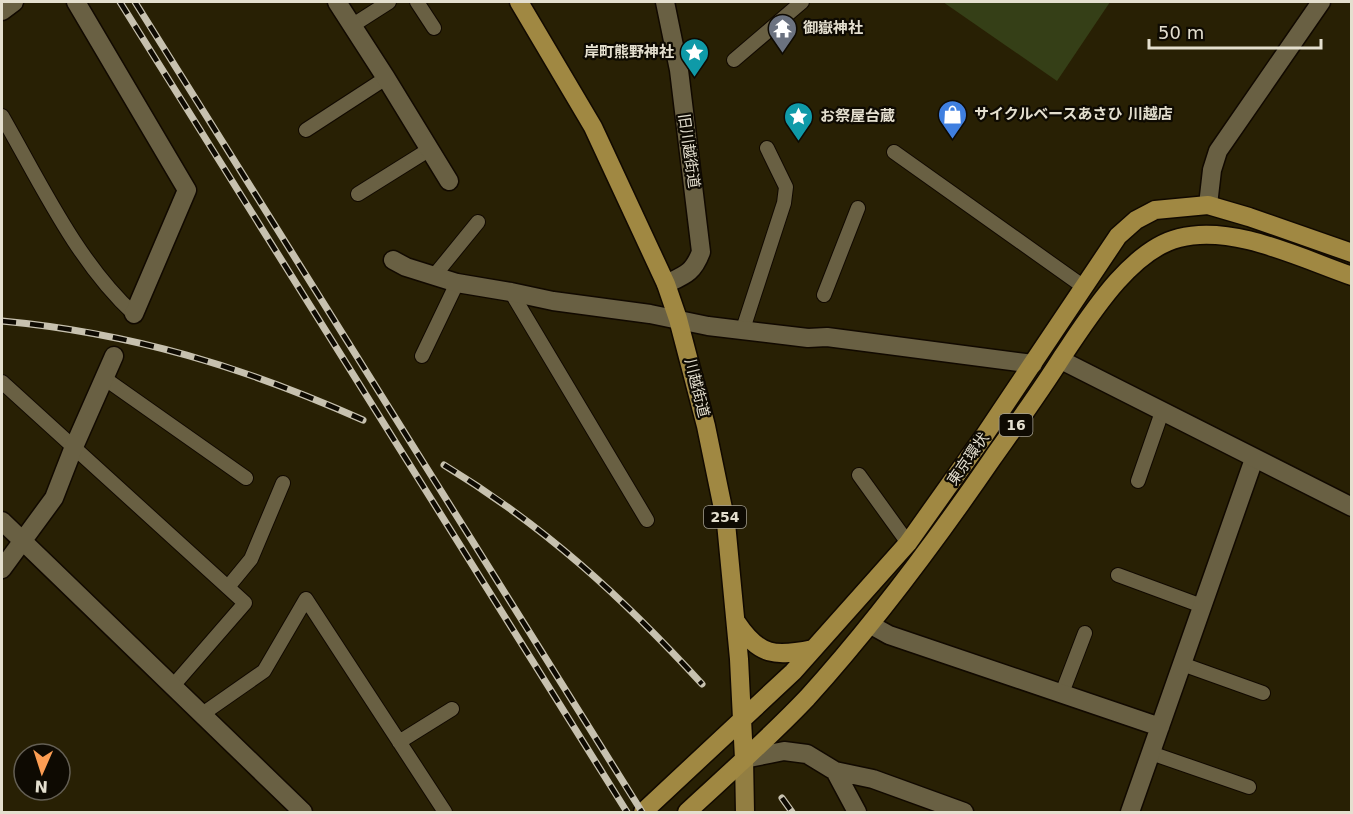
<svg xmlns="http://www.w3.org/2000/svg" width="1353" height="814" font-family="'DejaVu Sans','Noto Sans JP',sans-serif">
<style>
.green{fill:#353f17}
.lines{fill:none;stroke-linecap:round;stroke-linejoin:round}
.service-casing{stroke:#110900;stroke-width:16}
.minor-casing{stroke:#110900;stroke-width:21}
.tertiary-casing{stroke:#110900;stroke-width:21}
.primary-casing{stroke:#110900;stroke-width:21}
.trunk-casing{stroke:#110900;stroke-width:21}
.service{stroke:#696043;stroke-width:14}
.minor{stroke:#696043;stroke-width:18}
.tertiary{stroke:#696043;stroke-width:18}
.primary{stroke:#927e42;stroke-width:18}
.trunk{stroke:#a08842;stroke-width:18}
.rail-casing{stroke:#c7c1af;stroke-width:7}
.rail{stroke:#0e0a02;stroke-width:4.5;stroke-dasharray:14;stroke-linecap:butt}
.labels{text-anchor:middle;dominant-baseline:central;stroke-width:4.5;stroke-linejoin:round;paint-order:stroke}
.shield{fill:#0e0a02;stroke:#a49f92;stroke-width:1.5}
.shield-label{font-size:14px;font-weight:bold;fill:#e4dfcf}
.poi-label{font-size:15px;font-weight:bold;fill:#e4dfcf;stroke:#0e0a02;text-anchor:start}
.street-label{font-size:15px;fill:#e4dfcf;stroke:#0e0a02}
</style>
<rect width="100%" height="100%" fill="#282004"/>
<path class="green" d="M943,2H1110L1057,81Z"/>
<g class="lines">
<defs>
<path id="service" d="M417,2L434,28
M353,25L389,2
M734,60L802,2
M2,116C40,182 77,262 134,314
M306,130L386,78
M894,152L1084,287
M358,194L430,149
M434,276L478,222
M511,292L647,520
M824,295L858,208
M743,329L784,203L786,187L767,148
M422,356L457,283
M104,378L246,478
M2,382L245,603L172,687
M859,475L908,543
M1138,481L1162,412
M1118,575L1202,606
M228,587L251,559L283,483
M1182,664L1263,693
M1062,693L1085,633
M201,715L264,671L306,599L445,812
M399,742L452,709
M1151,753L1249,787"/>
<path id="minor" d="M76,2L187,190L134,314
M337,2L386,78L449,181
M665,2L679,70L701,252C693,273 685,275 666,284
M2,11L14,2
M1208,205L1212,170L1218,151L1321,2
M393,260L406,267L457,283L511,292L553,301L650,314L708,326L808,338L827,337L1033,364
M2,521L303,812
M2,569L54,498L73,449L114,356
M871,625L889,635L1160,727
M744,759L784,751L807,754L835,771L873,779L964,812
M835,771L857,812
M1130,812L1254,459"/>
<path id="tertiary" d="M1061,360L1352,507"/>
<path id="primary" d="M744,759L745,812"/>
<path id="trunk" d="M519,2L593,127L666,284L678,319L706,426L726,523L739,659L744,759
M737,623C759,656 775,657 813,649
M643,812L793,672L908,543L984,436L1118,236L1136,220L1155,210L1208,205L1249,217L1352,253
M687,812C727,775 769,738 807,698C875,623 935,542 992,459C1016,425 1040,392 1062,357C1089,317 1130,250 1179,238C1233,224 1300,258 1352,276"/>
</defs>
<use href="#service" class="service-casing"/>
<use href="#minor" class="minor-casing"/>
<use href="#tertiary" class="tertiary-casing"/>
<use href="#primary" class="primary-casing"/>
<use href="#trunk" class="trunk-casing"/>
<use href="#service" class="service"/>
<use href="#minor" class="minor"/>
<use href="#tertiary" class="tertiary"/>
<use href="#primary" class="primary"/>
<use href="#trunk" class="trunk"/>
<defs>
<path id="rail" d="M120,2L627,812
M135,2L642,812
M2,321C132,333 244,367 363,420
M444,465C546,527 622,597 702,684
M782,798L792,812"/>
</defs>
<use href="#rail" class="rail-casing"/>
<use href="#rail" class="rail"/>
</g>
<defs>
<symbol id="temple-pin" viewBox="-11 -11 22 30"><path d="M0 17L-7.5 6A9.5 9.5 0 1 1 7.5 6Z" fill="#6b7280" stroke="#0e0a02"/><path d="M0-6L5-2H3V0L6.5 2.5H4V6H1.5V3h-3V6H-4V2.5H-6.5L-3 0V-2H-5Z" fill="#fff"/></symbol>
<symbol id="sight-pin" viewBox="-11 -11 22 30"><path d="M0 17L-7.5 6A9.5 9.5 0 1 1 7.5 6Z" fill="#0f9aa8" stroke="#0e0a02"/><path d="M0-6L1.8-2.2L6-1.7L2.9 1.2L3.7 5.4L0 3.3L-3.7 5.4L-2.9 1.2L-6-1.7L-1.8-2.2Z" fill="#fff"/></symbol>
<symbol id="shop-pin" viewBox="-11 -11 22 30"><path d="M0 17L-7.5 6A9.5 9.5 0 1 1 7.5 6Z" fill="#3f7fe0" stroke="#0e0a02"/><path d="M-5-2.5h2.3a2.7 3.5 0 0 1 5.4 0H5L5.5 6h-11ZM-1.5-2.5h3a1.5 2.3 0 0 0-3 0Z" fill="#fff"/></symbol>
</defs>
<g fill-rule="evenodd">
<use href="#temple-pin" x="766" y="12" width="33" height="45"/>
<use href="#sight-pin" x="678" y="36" width="33" height="45"/>
<use href="#shop-pin" x="936" y="98" width="33" height="45"/>
<use href="#sight-pin" x="782" y="100" width="33" height="45"/>
</g>
<g class="labels">
<g class="shield">
<rect x="999.5" y="414" width="33" height="22" rx="4.5"/>
<rect x="704" y="506" width="42" height="22" rx="4.5"/>
</g>
<g class="shield-label">
<text x="1016" y="425">16</text>
<text x="725" y="517">254</text>
</g>
<g class="poi-label">
<text x="803" y="28">御嶽神社</text>
<text x="674" y="52" text-anchor="end">岸町熊野神社</text>
<text x="974" y="114">サイクルベースあさひ 川越店</text>
<text x="820" y="116">お祭屋台蔵</text>
</g>
<g class="street-label">
<text transform="translate(689 151) rotate(82)">旧川越街道</text>
<text transform="translate(697 388) rotate(76)">川越街道</text>
<text transform="translate(968 459) rotate(-55)">東京環状</text>
</g>
</g>
<rect width="1353" height="814" fill="none" stroke="#e4dfcf" stroke-width="6"/>
<g transform="translate(42 772) rotate(183)"><circle r="28" fill="#0e0a02" stroke="#645f54" stroke-width="1.5"/>
<path d="M0-4.5L10 22L0 15L-10 22Z" fill="#fc9d53"/>
<text y="-9" font-size="16" font-weight="bold" text-anchor="middle" fill="#e4dfcf">N</text>
</g>
<path d="M1149 39v9h172v-9" fill="none" stroke="#e4dfcf" stroke-width="3"/>
<text x="1158" y="39" font-size="18" fill="#e4dfcf" stroke="#0e0a02" stroke-width="4.5" paint-order="stroke">50 m</text>
</svg>
